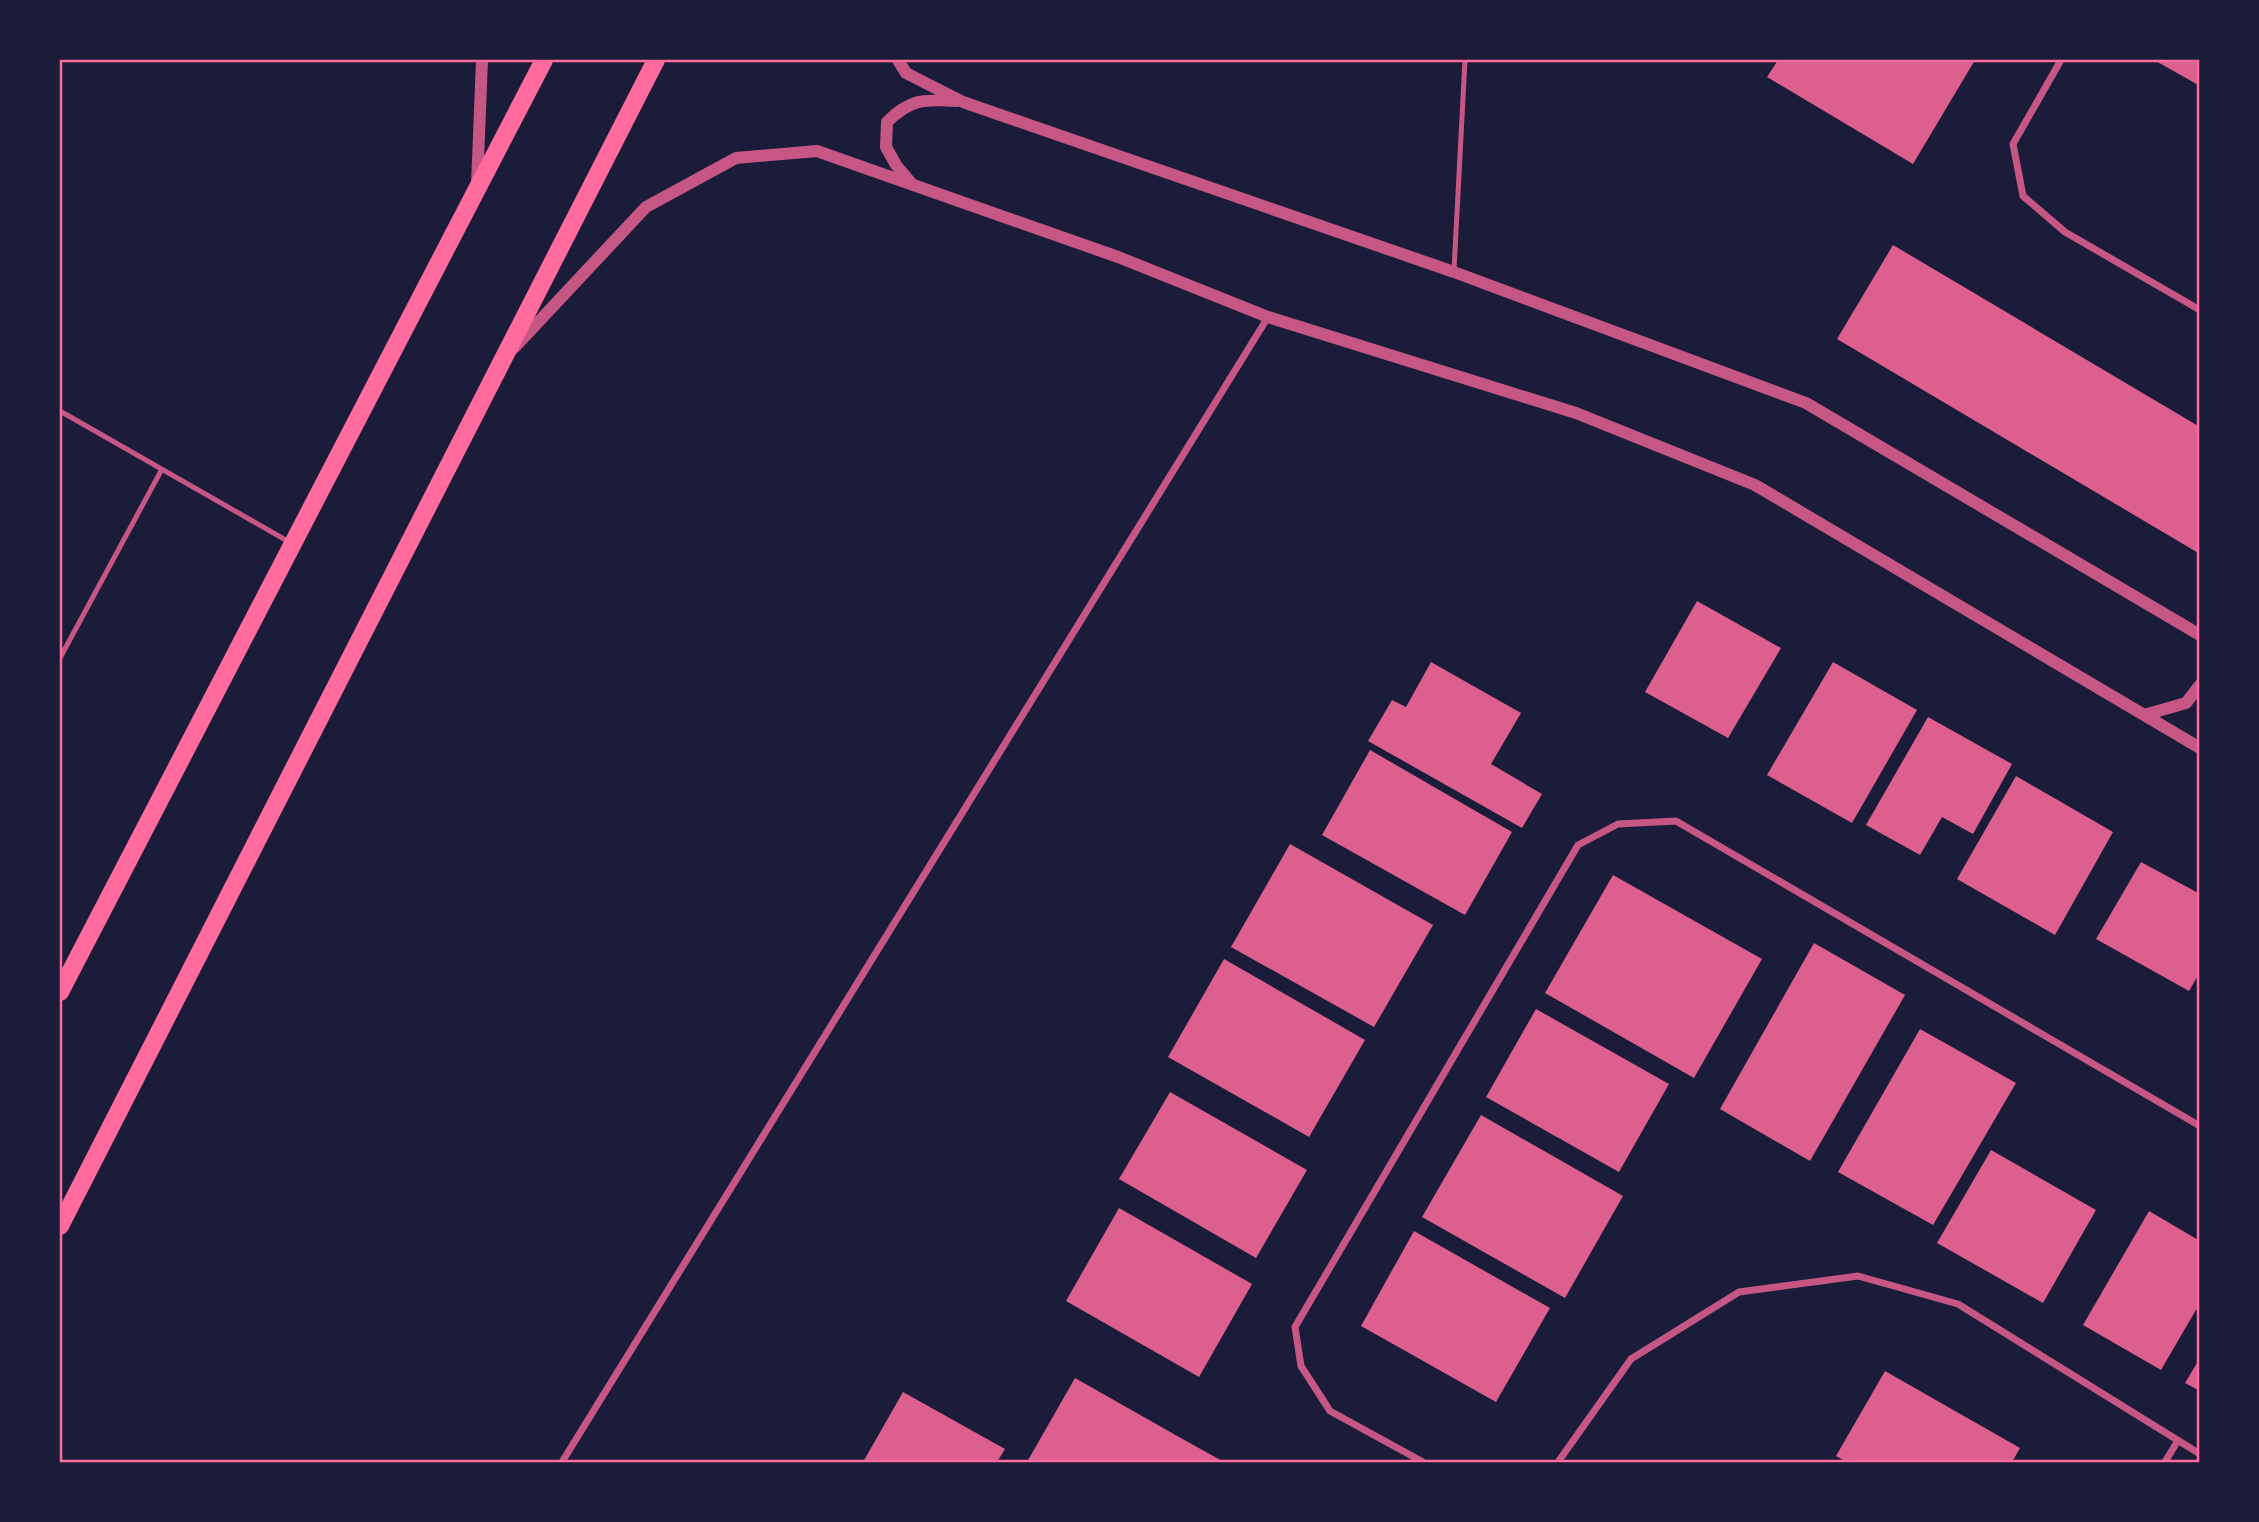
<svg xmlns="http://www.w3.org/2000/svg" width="2259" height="1522" font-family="'DejaVu Sans',sans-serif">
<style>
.building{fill:#dd5f8e}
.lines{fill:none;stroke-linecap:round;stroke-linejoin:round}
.service{stroke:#c65784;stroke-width:5}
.minor{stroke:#c65784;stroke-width:7}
.tertiary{stroke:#c65784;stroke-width:12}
.primary{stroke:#ff6b9d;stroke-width:18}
.neatline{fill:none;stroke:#ff6b9d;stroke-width:2.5}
</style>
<rect width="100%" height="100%" fill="#1b1b3a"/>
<path class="building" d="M1778,60H1975L1913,164L1767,77Z
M2154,60H2200V86Z
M1893,245L2200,427V554L1837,339Z
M1697,601L1781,648L1728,738L1645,692Z
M1431,662L1521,713L1491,764L1542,794L1522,828L1368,741L1392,700L1406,707Z
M1833,662L1917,710L1852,823L1767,775Z
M1928,717L2012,764L1973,834L1942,817L1920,855L1866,825Z
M1370,750L1512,832L1465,915L1322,835Z
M2016,776L2113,832L2055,935L1957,879Z
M1290,844L1433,925L1374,1027L1231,947Z
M2141,862L2200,894V972L2189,991L2096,939Z
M1613,875L1762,959L1694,1078L1545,993Z
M1814,943L1905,995L1810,1161L1720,1109Z
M1224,959L1365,1040L1309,1137L1168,1057Z
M1536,1009L1669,1084L1619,1172L1486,1097Z
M1920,1029L2016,1083L1933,1225L1838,1172Z
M1170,1092L1307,1170L1256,1258L1119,1179Z
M1481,1115L1623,1196L1565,1298L1422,1217Z
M1991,1150L2096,1210L2043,1303L1937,1243Z
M1119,1208L1252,1284L1199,1377L1066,1301Z
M2149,1211L2200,1241V1303L2161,1370L2083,1325Z
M1414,1231L1550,1308L1496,1402L1361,1326Z
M2200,1358V1391L2185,1383Z
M1885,1371L2020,1448L2012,1462H1847L1836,1456Z
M1075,1378L1179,1437L1224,1462H1027Z
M903,1392L1005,1449L997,1462H863Z"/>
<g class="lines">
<path class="service" d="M1454,270L1465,60
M60,411L291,543
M60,658L162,469"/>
<path class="minor" d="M2061,60L2013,144L2023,196L2065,232L2200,310
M562,1462L1268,317
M1423,1462L1330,1411L1301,1366L1295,1327L1578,845L1618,824L1676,821L2200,1126
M1558,1462L1631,1359L1739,1292L1858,1276L1958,1304L2200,1454
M2165,1462L2177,1442"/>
<path class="tertiary" d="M898,60L906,73L963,102L1454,272L1806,403L2200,635
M912,184L896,165L886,147L887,122C910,99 924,99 956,101
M477,185L482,60
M514,348L646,207L736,158L817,151L1118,257L1268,317L1576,413L1755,485L2200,748
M2144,715L2186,703L2200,685"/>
<path class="primary" d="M60,992L544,60
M60,1226L656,60"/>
</g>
<rect width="2259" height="1522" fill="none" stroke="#1b1b3a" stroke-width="122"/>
<rect x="61" y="61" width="2137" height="1400" class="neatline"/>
</svg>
